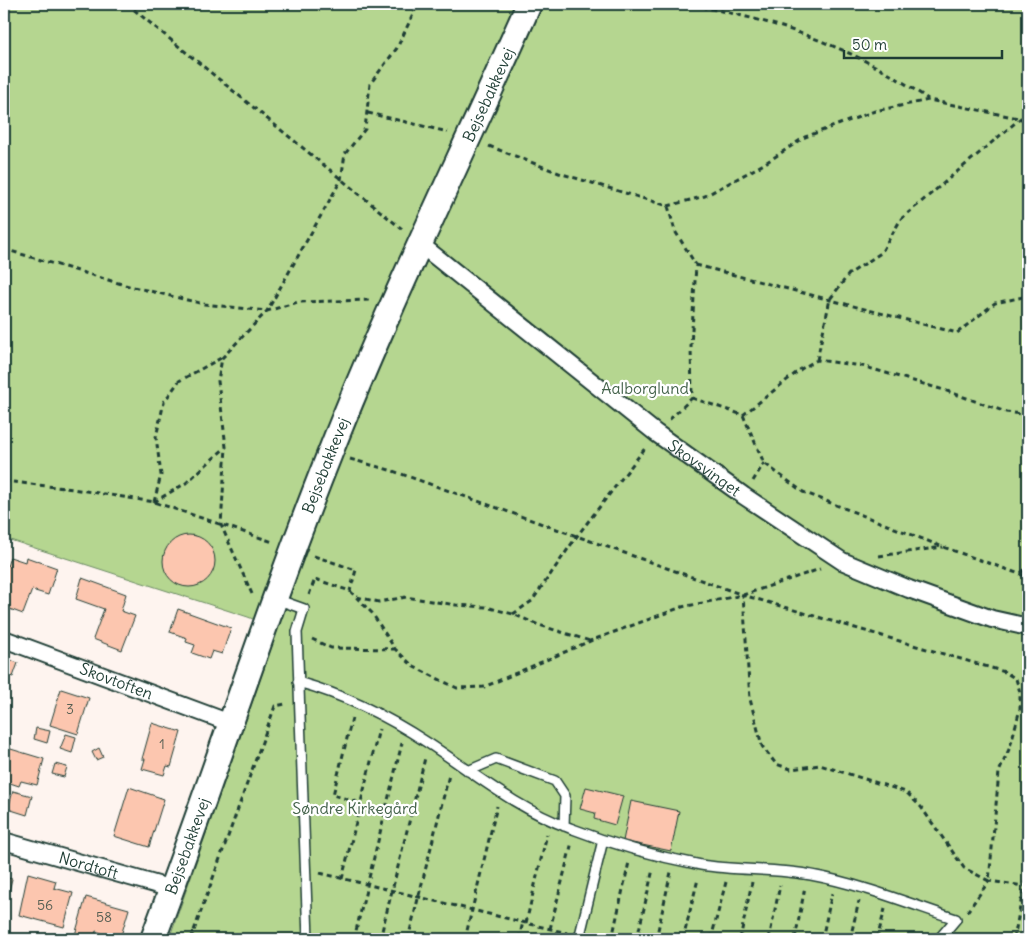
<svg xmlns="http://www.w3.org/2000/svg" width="1032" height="943" font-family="Delius,sans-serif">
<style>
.green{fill:#b5d690;stroke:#6a8a62}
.building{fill:#fcc6af;stroke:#1f3d34}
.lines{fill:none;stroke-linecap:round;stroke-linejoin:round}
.lane-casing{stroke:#1f3d34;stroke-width:12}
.street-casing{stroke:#1f3d34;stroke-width:20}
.secondary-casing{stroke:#1f3d34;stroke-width:28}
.path{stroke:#1f3d34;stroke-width:3;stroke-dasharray:5 4;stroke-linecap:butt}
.lane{stroke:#fff;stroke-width:9}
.street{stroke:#fff;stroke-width:16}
.secondary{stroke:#fff;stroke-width:24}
.labels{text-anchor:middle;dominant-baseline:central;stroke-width:4.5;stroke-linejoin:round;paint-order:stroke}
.number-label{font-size:14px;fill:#565f53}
.street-label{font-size:16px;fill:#1f3d34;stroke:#fff}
.park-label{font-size:16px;fill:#44634b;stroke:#fff}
</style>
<rect width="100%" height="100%" fill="#fef4ef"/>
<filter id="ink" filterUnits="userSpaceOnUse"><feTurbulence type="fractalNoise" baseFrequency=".02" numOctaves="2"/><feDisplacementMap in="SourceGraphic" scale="10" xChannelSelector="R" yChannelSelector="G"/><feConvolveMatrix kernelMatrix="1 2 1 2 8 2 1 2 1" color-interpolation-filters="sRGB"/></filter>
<g filter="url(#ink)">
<path class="green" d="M4,4H1028V939H169L278,629L248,617L4,538Z"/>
<path class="building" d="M163 561a26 26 0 1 1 52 0a26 26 0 1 1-52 0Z
M10,557L25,562L26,557L57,568L48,595L32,590L23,614L4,607V576Z
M82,578L126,594L121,611L135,616L122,650L93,639L104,609L76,599Z
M178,609L231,628L222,654L212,651L209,659L192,653L195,645L186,642L187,638L170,632Z
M8,659L18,663L13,677L4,674Z
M61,689L89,698L78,734L50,725Z
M152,723L181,732L171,767L167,766L164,775L142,769L145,759H142Z
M36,728L50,731L47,743L34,739Z
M66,734L76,737L72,753L60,749Z
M4,747L44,759L37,785L21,781L19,786L7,782L8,777L4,776Z
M99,748L103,757L96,760L92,752Z
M55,764L67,767L64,777L52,774Z
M129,787L164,799L149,847L114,836Z
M586,787L623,796L615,825L594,819L595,813L580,809Z
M13,791L32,796L27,815L8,809Z
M631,801L679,811L671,851L623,841Z
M28,873L56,881L54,888L73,893L64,927L19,915Z
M4,877L12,879L4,910Z
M86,897L129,909L120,939H103L104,934L96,931L94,939L75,935Z"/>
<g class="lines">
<defs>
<path id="lane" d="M276,599L304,609L297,632L308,939
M298,682C345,695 387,716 428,743C474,773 517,809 570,828C611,844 659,857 701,865C737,871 775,868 811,875C860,884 908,903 956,919L939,939
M468,771L496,759L555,781L565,796L564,826
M579,939L603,840"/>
<g id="street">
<path id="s1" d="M420,244L656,433L744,496L842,561L909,589L992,619L1028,627"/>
<path id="s2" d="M4,639L230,723"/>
<path id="s3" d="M4,841L172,889"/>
</g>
<g id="secondary">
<path id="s4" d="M153,939C214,778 266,613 330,453C390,301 463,154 529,4"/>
</g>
</defs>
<use href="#lane" class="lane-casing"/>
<use href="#street" class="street-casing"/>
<use href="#secondary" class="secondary-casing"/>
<path class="path" d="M127,4L402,229
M704,4L706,8C786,23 862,52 928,99
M368,113L448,132
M489,146L559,173L668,206L675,231L696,265L691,346L692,398L668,421
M668,206L705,196L764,164L805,137L875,111L929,100L1028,120
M4,249L125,285L204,304L267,311L298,302L372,300
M696,265L957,333L995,303L1028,296
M817,360L830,299L849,274L881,253L901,219L1028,112
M692,398L743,415L764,463L803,492L943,547L1028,577
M743,415L801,369L817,360L862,366L944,390L1006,412L1028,415
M350,459L393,471L743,595L1005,672L1016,679L1020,692V709L1010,747L999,772L989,881L964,868L921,807L906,792L820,765L791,769L776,764L762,746L750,699L743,595
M4,481L73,489L154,502L273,542
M753,481L764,463
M154,502L161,475L156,437L164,402L179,381L221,358
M154,502L186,483L226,447
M314,556L356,570L350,591
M879,556L943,547
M1021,573L1028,567
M252,594L221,525L226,447L218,381L222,358L267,311L341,180L345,154L365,129L370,84L397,48L418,4
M309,595L315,579L350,591L372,613L395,649L414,667L457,688L484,687L590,641L682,607L743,595L820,569
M357,597L379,602L406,597L456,605L486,607L513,614L539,625L590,641
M513,614L532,601L577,536L646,447
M312,639L331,648L395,649
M352,718L333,795L361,803
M320,873L567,933
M342,879L379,729
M967,912L989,881L1024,886
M526,923L547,834
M550,929L572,842
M191,939L275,706L286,704
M354,939L402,743
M380,939L425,758
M408,939L449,775
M465,939L497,806
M519,939L523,922
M550,939L552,930
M612,939L629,862
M637,939L653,869
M656,939L671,872
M683,939L698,879
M711,939L726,882
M740,939L752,882
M769,939L780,885
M795,939L805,887
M822,939L832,893
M850,939L859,901
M877,939L885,909
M1014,939L1028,864"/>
<use href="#lane" class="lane"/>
<use href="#street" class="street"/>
<use href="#secondary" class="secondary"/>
</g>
</g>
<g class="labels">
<g class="number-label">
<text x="70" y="709">3</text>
<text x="162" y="744">1</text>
<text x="45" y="905">56</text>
<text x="104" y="917">58</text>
</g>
<g class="street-label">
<text stroke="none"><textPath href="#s4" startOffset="909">Bejsebakkevej</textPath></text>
<text stroke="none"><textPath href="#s4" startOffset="504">Bejsebakkevej</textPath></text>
<text stroke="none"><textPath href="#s1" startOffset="362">Skovsvinget</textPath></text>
<text stroke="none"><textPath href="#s2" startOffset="120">Skovtoften</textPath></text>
<text stroke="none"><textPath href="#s4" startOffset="99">Bejsebakkevej</textPath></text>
<text stroke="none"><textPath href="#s3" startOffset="88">Nordtoft</textPath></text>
</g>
<g class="park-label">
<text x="645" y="388">Aalborglund</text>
<text x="355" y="808">Søndre Kirkegård</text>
</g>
</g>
<rect width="1032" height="943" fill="none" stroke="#fff" stroke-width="20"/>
<rect x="10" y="10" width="1012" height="923" fill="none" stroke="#1f3d34" stroke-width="2" filter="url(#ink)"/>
<path d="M844 50v8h158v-8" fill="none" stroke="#1f3d34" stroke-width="2.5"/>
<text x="852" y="50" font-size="15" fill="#1f3d34" stroke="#ffffff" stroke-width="4" paint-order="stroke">50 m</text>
</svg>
